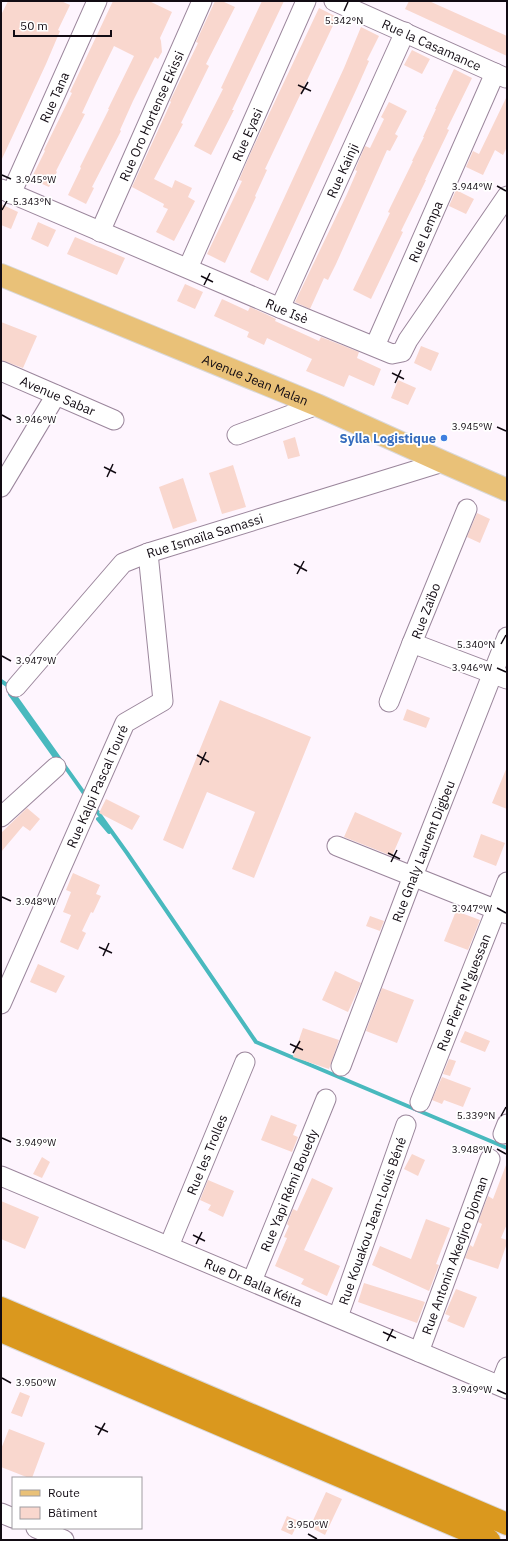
<svg xmlns="http://www.w3.org/2000/svg" width="508" height="1541" font-family="'IBM Plex Sans',sans-serif">
<style>
.lines{fill:none;stroke-linecap:round;stroke-linejoin:round}
.stream{stroke:#49b9be;stroke-width:4}
.building{fill:#f9d7ce}
.minor-casing{stroke:#9b869c;stroke-width:21}
.major-casing{stroke:#d9d8d9;stroke-width:24}
.highway-casing{stroke:#d9d8d9;stroke-width:24}
.minor{stroke:#fff;stroke-width:19}
.major{stroke:#e9c178;stroke-width:22}
.highway{stroke:#da981e;stroke-width:22}
.ticks{fill:none;stroke:#120b13;stroke-width:1.5}
.shop-dot{fill:#3f7fe0;stroke:#fff;stroke-width:1.5}
.labels{text-anchor:middle;dominant-baseline:central;stroke-width:3.5;stroke-linejoin:round;paint-order:stroke}
.street-label{font-size:13px;fill:#120b13;stroke:#fff}
.shop-label{font-size:13px;font-weight:bold;fill:#366cbe;stroke:#fff;text-anchor:end}
.ticks-label{font-size:10px;text-anchor:middle;fill:#120b13;stroke:#fff;stroke-width:3.5;stroke-linejoin:round;paint-order:stroke}
</style>
<rect width="100%" height="100%" fill="#fef5fe"/>
<g class="lines">
<path class="stream" d="M1,681L7,685L86,796
M10,694L55,757
M94,807L127,853L256,1042L507,1148
M98,819L109,832"/>
</g>
<path class="building" d="M8,1H61L70,5L58,30L60,31L46,64L1,161V15Z
M113,1H149L172,12L160,38L161,41L162,52L158,59L155,57L133,101L120,130L121,131L92,187L94,188L86,204L68,195L81,168L80,167L109,109H108L134,56L114,46L95,85L82,113L85,114L56,171L57,172L49,187L31,179L45,151L44,150L72,93L70,92Z
M215,1H222L235,7L206,64L209,66L181,123L183,124L154,179L172,188L175,180L192,188L188,197L195,201L174,241L156,232L168,209L163,207L164,204L132,187L171,102L170,101L198,43L196,42Z
M262,1H284L232,110H234L211,155L194,146L223,89L221,88Z
M409,1H429L507,36V56L405,9Z
M319,8L337,17L265,169L267,170L255,196L256,197L225,263L207,254L242,181L239,180L251,152Z
M361,27L379,36L367,60L369,61L357,88L268,281L250,272L344,68Z
M412,50L430,59L422,74L404,65Z
M454,69L472,78L447,129L449,130L425,180H426L401,231L403,232L371,299L353,290L390,213L388,212L413,161H412L424,137H423L436,109H435Z
M507,96V147L503,155L495,150L483,175L466,167L473,151L479,154Z
M389,102L407,111L395,134L398,136L390,151L387,150L336,264L328,280L324,278L310,309L295,302L347,194L357,171L355,170L365,146L370,148L384,119L381,117Z
M456,190L474,199L466,214L449,206Z
M1,204L18,212L11,229L1,225Z
M38,222L56,230L48,247L31,239Z
M75,237L125,258L117,275L67,254Z
M185,284L203,292L195,309L177,301Z
M222,299L248,311L250,307L270,316L276,319L275,321L319,341L321,337L359,352L357,358L381,369L374,386L349,375L344,387L306,371L312,359L267,338L264,345L247,337L249,332L214,316Z
M1,322L37,336L23,368L1,360Z
M421,346L439,353L431,371L414,363Z
M398,380L416,388L408,405L391,398Z
M295,437L300,456L288,459L283,441Z
M233,465L246,507L222,514L209,473Z
M183,478L197,521L173,529L159,487Z
M477,513L490,519L480,543L467,537Z
M220,700L311,737L254,878L232,869L255,812L207,792L183,849L163,840Z
M407,709L430,718L426,728L403,720Z
M507,767V809L492,803Z
M106,799L140,816L132,830L99,813Z
M27,808L40,819L30,831L23,826L1,852V833Z
M355,812L402,833L392,856L344,837Z
M481,834L505,843L496,866L473,857Z
M73,873L100,885L96,894L101,896L93,913L91,912L82,931L86,933L78,950L60,942L71,915L63,912L71,892L66,890Z
M456,911L480,920L468,950L444,941Z
M370,916L384,921L380,931L366,926Z
M38,964L65,976L56,993L30,982Z
M335,971L361,983L348,1012L322,1000Z
M382,988L414,1000L397,1043L366,1031Z
M303,1028L339,1040L329,1069L293,1057Z
M465,1031L490,1041L485,1052L460,1042Z
M449,1059L456,1061L450,1076L443,1074Z
M442,1077L471,1088L463,1107L444,1100L442,1104L432,1100Z
M271,1115L297,1125L293,1135L298,1137L292,1152L261,1140Z
M412,1154L425,1160L418,1176L404,1169Z
M42,1157L50,1162L42,1178L33,1174Z
M506,1165L507,1224L501,1238L507,1240V1243L498,1269L465,1258L470,1245L473,1247L482,1224L478,1222L488,1196L493,1199Z
M312,1178L333,1188L304,1250L340,1266L327,1296L301,1284L304,1279L275,1266L287,1238L284,1237L289,1226L287,1224L293,1209L297,1211Z
M208,1180L234,1191L223,1217L208,1210L211,1205L200,1200Z
M1,1201L39,1217L25,1249L1,1239Z
M426,1219L450,1228L436,1264L439,1265L429,1291L372,1265L380,1246L411,1259Z
M364,1283L425,1302L417,1323L358,1302Z
M456,1289L477,1297L464,1328L447,1321L450,1316L445,1314Z
M20,1392L30,1396L22,1417L11,1413Z
M9,1429L45,1443L32,1478H29L1,1467V1449Z
M326,1492L342,1499L325,1535L310,1527Z
M287,1516L299,1521L292,1535L281,1530Z"/>
<g class="lines">
<defs>
<g id="minor">
<path id="s1" d="M334,1L506,78"/>
<path id="s2" d="M1,189L280,308L392,354L402,352L408,340L507,196"/>
<path id="s3" d="M11,194L97,1"/>
<path id="s4" d="M100,232L202,1"/>
<path id="s5" d="M188,268L306,1"/>
<path id="s6" d="M280,308L405,32"/>
<path id="s7" d="M375,346L495,73"/>
<path id="s8" d="M1,371L114,420"/>
<path d="M237,435L317,405"/>
<path d="M1,487L56,395"/>
<path d="M467,509L412,643L507,679"/>
<path id="s9" d="M16,687L123,563L148,553L443,462"/>
<path d="M389,702L412,643"/>
<path d="M1,817L56,767"/>
<path d="M337,846L507,914"/>
<path id="s10" d="M1,1004L125,723L163,701L148,553"/>
<path id="s11" d="M341,1066L413,876L507,637"/>
<path id="s12" d="M420,1102L507,882"/>
<path d="M503,1134L507,1124"/>
<path id="s13" d="M1,1176L507,1389"/>
<path id="s14" d="M169,1246L245,1062"/>
<path id="s15" d="M252,1281L326,1099"/>
<path id="s16" d="M338,1317L406,1125"/>
<path id="s17" d="M419,1352L490,1159"/>
<path d="M500,1385L507,1367"/>
<path d="M1,1513L13,1518"/>
<path d="M36,1528L64,1540"/>
</g>
<g id="major">
<path id="s18" d="M1,275L317,405L443,462L507,490"/>
</g>
<path id="highway" d="M1,1308L507,1524
M1,1331L489,1540"/>
</defs>
<use href="#minor" class="minor-casing"/>
<use href="#major" class="major-casing"/>
<use href="#highway" class="highway-casing"/>
<use href="#minor" class="minor"/>
<use href="#major" class="major"/>
<use href="#highway" class="highway"/>
</g>
<path class="ticks" d="M344,11L348,2M298,85L311,91M301,94L308,82M2,175L11,179M497,186L506,191M2,210L7,201M201,276L213,282M204,285L210,273M392,373L404,379M395,383L401,370M2,415L11,420M497,427L506,431M104,467L116,473M107,477L113,464M294,564L307,571M297,574L304,561M501,644L506,635M2,656L11,661M497,668L506,672M197,755L209,762M200,765L206,752M388,853L400,859M391,862L397,850M2,897L11,901M497,908L506,913M99,947L112,953M103,956L109,943M290,1044L303,1050M293,1053L300,1041M501,1116L506,1107M2,1138L11,1142M497,1149L506,1154M193,1235L205,1241M196,1244L202,1232M383,1332L396,1338M387,1341L393,1329M2,1378L11,1383M497,1390L506,1394M95,1426L108,1432M98,1435L105,1423M308,1534L317,1539"/>
<circle class="shop-dot" cx="444" cy="438" r="4"/>
<g class="labels">
<g class="street-label">
<text stroke="none"><textPath href="#s1" startOffset="107">Rue la Casamance</textPath></text>
<text stroke="none"><textPath href="#s3" startOffset="106">Rue Tana</textPath></text>
<text stroke="none"><textPath href="#s4" startOffset="127">Rue Oro Hortense Ekissi</textPath></text>
<text stroke="none"><textPath href="#s5" startOffset="146">Rue Eyasi</textPath></text>
<text stroke="none"><textPath href="#s6" startOffset="151">Rue Kainji</textPath></text>
<text stroke="none"><textPath href="#s7" startOffset="125">Rue Lempa</textPath></text>
<text stroke="none"><textPath href="#s2" startOffset="311">Rue Isè</textPath></text>
<text stroke="none"><textPath href="#s18" startOffset="275">Avenue Jean Malan</textPath></text>
<text stroke="none"><textPath href="#s8" startOffset="62">Avenue Sabar</textPath></text>
<text stroke="none"><textPath href="#s9" startOffset="250">Rue Ismaïla Samassi</textPath></text>
<text transform="translate(426 611) rotate(-69)">Rue Zaïbo</text>
<text stroke="none"><textPath href="#s10" startOffset="238">Rue Kalpi Pascal Touré</textPath></text>
<text stroke="none"><textPath href="#s11" startOffset="230">Rue Gnaly Laurent Digbeu</textPath></text>
<text stroke="none"><textPath href="#s12" startOffset="118">Rue Pierre N'guessan</textPath></text>
<text stroke="none"><textPath href="#s14" startOffset="99">Rue les Trolles</textPath></text>
<text stroke="none"><textPath href="#s15" startOffset="98">Rue Yapi Rémi Bouedy</textPath></text>
<text stroke="none"><textPath href="#s16" startOffset="102">Rue Kouakou Jean-Louis Béné</textPath></text>
<text stroke="none"><textPath href="#s17" startOffset="103">Rue Antonin Akedjro Djoman</textPath></text>
<text stroke="none"><textPath href="#s13" startOffset="274">Rue Dr Balla Kéita</textPath></text>
</g>
<g class="shop-label">
<text x="436" y="438">Sylla Logistique</text>
</g>
</g>
<g class="ticks-label">
<text x="344" y="24">5.342°N</text>
<text x="36" y="183">3.945°W</text>
<text x="472" y="190">3.944°W</text>
<text x="32" y="205">5.343°N</text>
<text x="36" y="423">3.946°W</text>
<text x="472" y="430">3.945°W</text>
<text x="476" y="648">5.340°N</text>
<text x="36" y="664">3.947°W</text>
<text x="472" y="671">3.946°W</text>
<text x="36" y="905">3.948°W</text>
<text x="472" y="912">3.947°W</text>
<text x="476" y="1119">5.339°N</text>
<text x="36" y="1146">3.949°W</text>
<text x="472" y="1153">3.948°W</text>
<text x="36" y="1386">3.950°W</text>
<text x="472" y="1393">3.949°W</text>
<text x="308" y="1528">3.950°W</text>
</g>
<rect width="508" height="1541" fill="none" stroke="#120b13" stroke-width="4"/>
<rect x="12" y="1477" width="130" height="52" fill="#ffffff" stroke="#a09da1"/>
<rect x="20" y="1490" width="20" height="6" fill="#e9c178" stroke="#a09da1"/>
<text x="48" y="1497" font-size="12" fill="#120b13">Route</text>
<rect x="20" y="1507" width="20" height="12" fill="#f9d7ce" stroke="#a09da1"/>
<text x="48" y="1517" font-size="12" fill="#120b13">Bâtiment</text>
<path d="M14 30v6h97v-6" fill="none" stroke="#120b13" stroke-width="2"/>
<text x="20" y="30" font-size="12" fill="#120b13" stroke="#ffffff" stroke-width="3" paint-order="stroke">50 m</text>
</svg>
